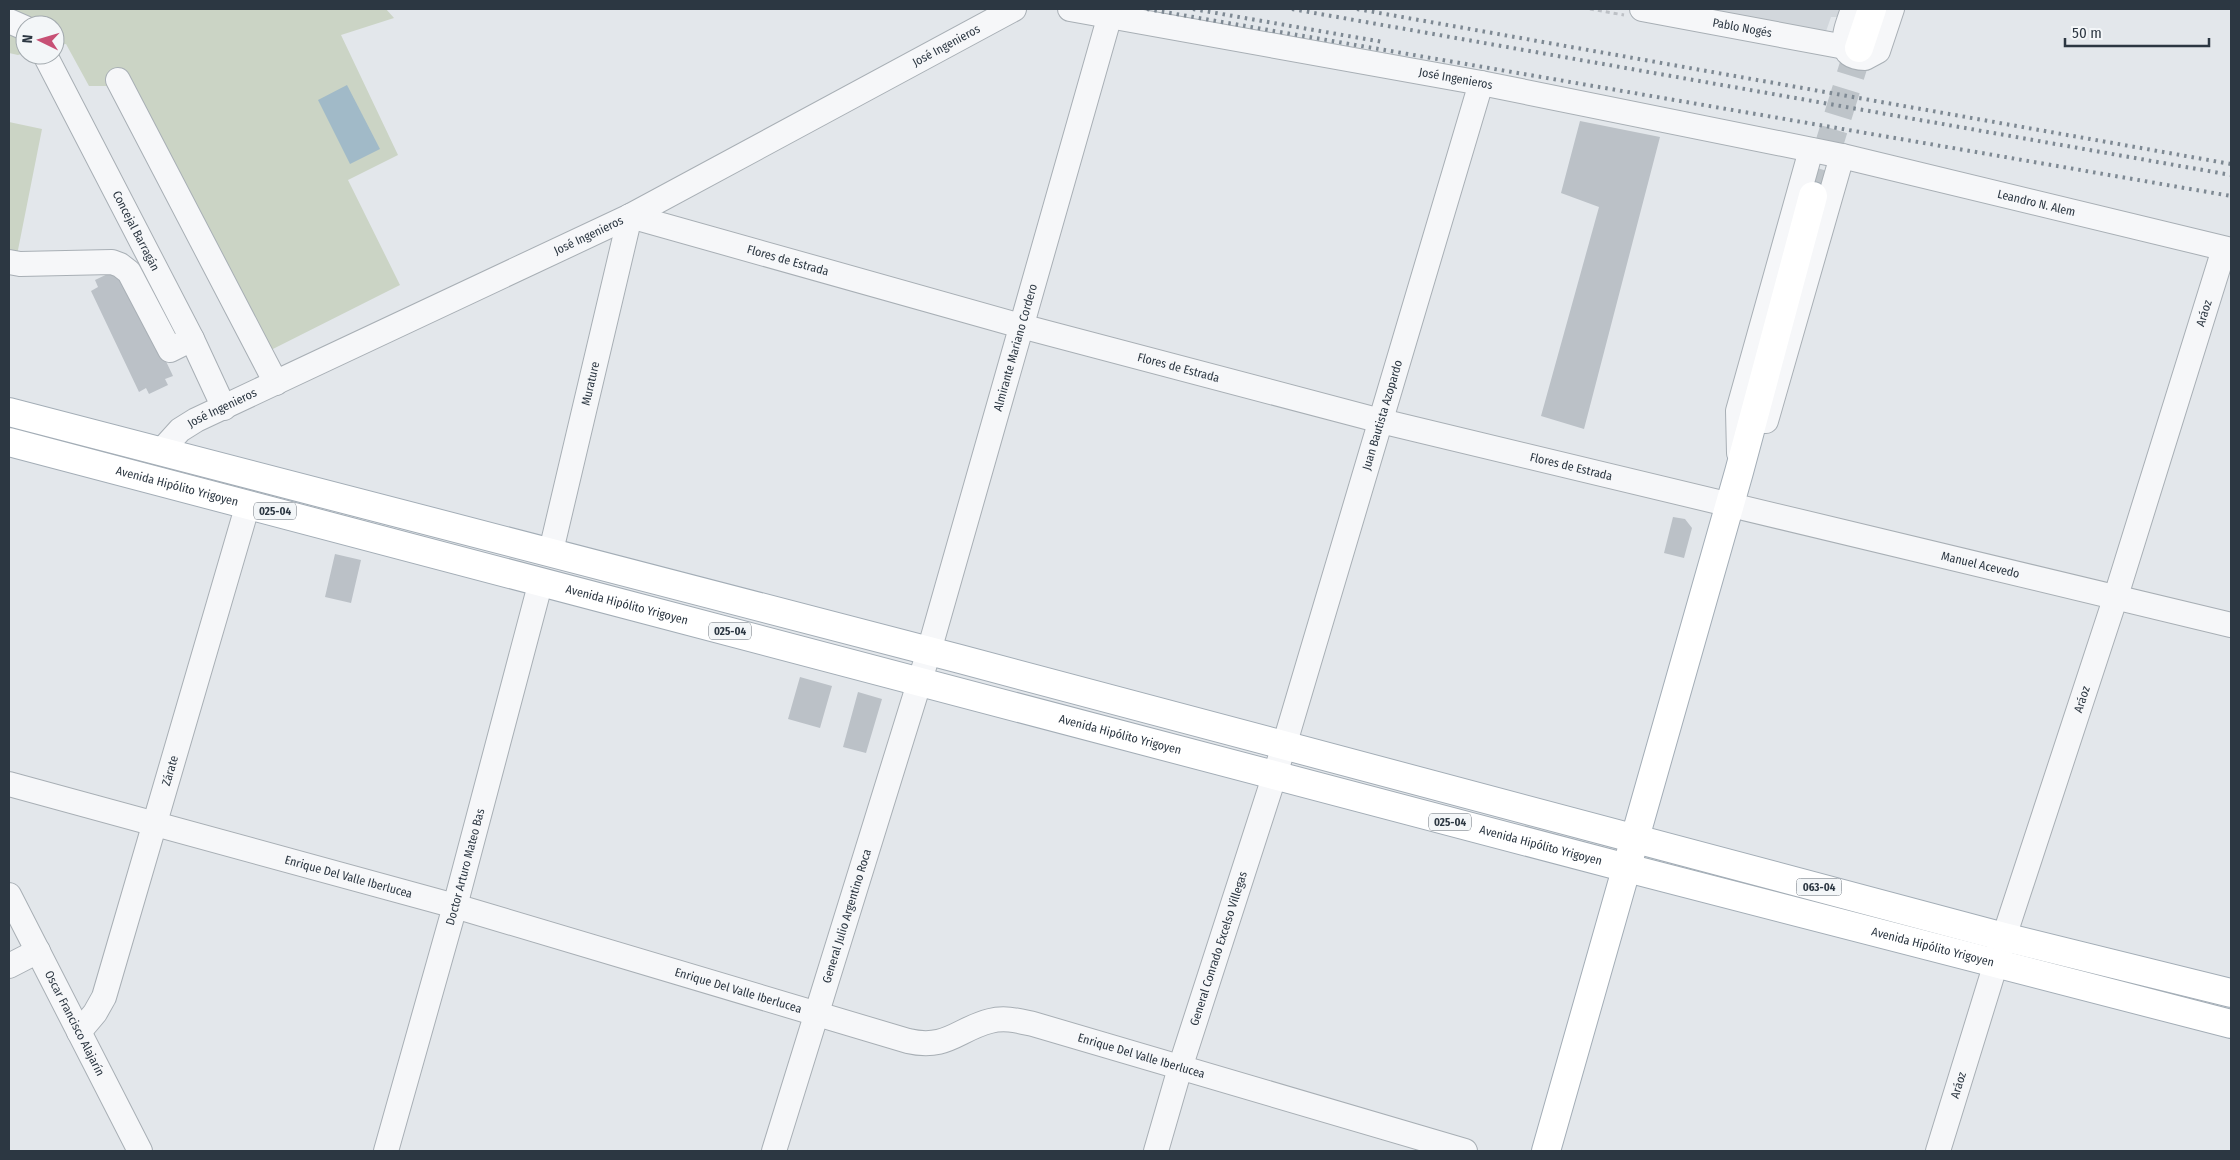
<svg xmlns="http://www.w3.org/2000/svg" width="2240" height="1160" font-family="'Fira Sans Condensed',sans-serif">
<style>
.built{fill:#d2d7dc}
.green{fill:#cbd4c5}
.water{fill:#a1bac8}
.building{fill:#bbc1c7}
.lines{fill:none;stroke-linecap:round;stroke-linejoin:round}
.major-tunnel{stroke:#bec4c9;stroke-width:28;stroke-dasharray:28 14;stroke-linecap:butt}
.minor-casing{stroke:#a8afb5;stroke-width:26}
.major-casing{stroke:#a3adb6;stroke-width:30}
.path{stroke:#bdc1c6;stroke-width:3;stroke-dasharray:4 4;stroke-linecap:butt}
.minor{stroke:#f6f7f9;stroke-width:24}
.major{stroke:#fff;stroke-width:28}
.rail{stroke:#7e8993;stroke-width:4;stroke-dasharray:2.5 5;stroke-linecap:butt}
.labels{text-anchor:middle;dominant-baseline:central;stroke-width:4.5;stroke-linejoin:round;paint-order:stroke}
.shield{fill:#f3f6f8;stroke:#687079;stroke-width:1}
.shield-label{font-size:11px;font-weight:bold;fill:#2c3742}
.street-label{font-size:12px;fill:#2c3742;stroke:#f3f6f8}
</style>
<rect width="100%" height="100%" fill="#e3e7eb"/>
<path class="built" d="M1665,9H1850L1848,17H1831L1823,40Z"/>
<path class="green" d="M9,9H386L394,18L341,35L398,155L348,180L400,285L255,358L109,86H89L66,44L55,46V25H25V53L18,55L9,53Z
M9,122L42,129L17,255L9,253Z"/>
<path class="water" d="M347,85L380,149L350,164L318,100Z"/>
<path class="building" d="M1580,121L1660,137L1584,429L1541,416L1599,207L1561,193Z
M114,271L125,275L173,376L165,379L168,385L149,394L146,388L139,392L91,291L98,287L95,280Z
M1673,517L1685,519L1692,528L1684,558L1664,553Z
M335,554L361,560L351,603L325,597Z
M800,677L832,686L820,728L788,719Z
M858,692L882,699L866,753L843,747Z"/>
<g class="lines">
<path class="major-tunnel" d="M1813,196L1859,48"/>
<defs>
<g id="minor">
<path id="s1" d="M1070,9L1481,83L1842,156L2231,250"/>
<path id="s2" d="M1642,9L1845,47"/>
<path d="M1853,9C1847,28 1832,58 1865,58L1878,51L1892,9"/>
<path d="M9,21L25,28"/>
<path id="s3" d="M45,55L192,339L224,408"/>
<path d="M118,80L276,383"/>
<path id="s4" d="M630,216L1021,326L1381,421L2231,625"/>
<path d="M9,262L20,264L112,262L120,265L129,272L170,350L192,339"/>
<path d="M1766,421L1842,156"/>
<path id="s5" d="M161,451L180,430L196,420L630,216L1014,9"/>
<path d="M1739,453L1738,411L1811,150"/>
<path id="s6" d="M551,551L630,216"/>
<path id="s7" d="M9,784L455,906L908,1041C947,1050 958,1029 990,1021C1005,1017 1019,1021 1033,1024L1465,1151"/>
<path id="s8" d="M9,895L140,1151"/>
<path d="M9,966L38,951"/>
<path id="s9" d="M79,1032L95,1013L104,997L248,504"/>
<path id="s10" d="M386,1151L455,906L541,581"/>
<path id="s11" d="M774,1151L929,651L1110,15"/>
<path id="s12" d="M1156,1151L1180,1068L1284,746L1481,83"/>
<path id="s13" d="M1938,1151L2004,937L2116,596L2224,249"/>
</g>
<g id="major">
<path d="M1859,48L1872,9"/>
<path d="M9,412L960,659L2004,937L2231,993"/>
<path id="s14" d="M9,442L1627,868L2231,1024"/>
<path d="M1546,1151L1739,472L1813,196"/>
</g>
</defs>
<use href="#minor" class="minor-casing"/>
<use href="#major" class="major-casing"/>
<path class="path" d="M1590,9L1624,15"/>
<use href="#minor" class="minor"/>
<use href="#major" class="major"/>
<path class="rail" d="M1147,9L2231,196
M1193,9L1383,42
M1292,9L2231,175
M1357,9L2231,164"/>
</g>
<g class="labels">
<g class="shield">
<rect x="254" y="502.5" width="42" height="17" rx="4"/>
<rect x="709" y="622.5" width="42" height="17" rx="4"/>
<rect x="1429" y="813.5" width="42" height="17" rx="4"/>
<rect x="1796.5" y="878.5" width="45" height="17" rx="4"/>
</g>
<g class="shield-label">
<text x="275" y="511">025-04</text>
<text x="730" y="631">025-04</text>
<text x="1450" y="822">025-04</text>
<text x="1819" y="887">063-04</text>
</g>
<g class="street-label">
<text stroke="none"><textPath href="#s2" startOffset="102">Pablo Nogés</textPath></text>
<text stroke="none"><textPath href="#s5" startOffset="886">José Ingenieros</textPath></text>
<text stroke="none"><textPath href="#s1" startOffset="392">José Ingenieros</textPath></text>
<text stroke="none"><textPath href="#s1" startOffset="986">Leandro N. Alem</textPath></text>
<text stroke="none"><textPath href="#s3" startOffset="198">Concejal Barragán</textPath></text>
<text stroke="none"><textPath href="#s5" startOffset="481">José Ingenieros</textPath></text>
<text stroke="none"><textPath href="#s4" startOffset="164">Flores de Estrada</textPath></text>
<text stroke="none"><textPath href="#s13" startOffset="879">Aráoz</textPath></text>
<text stroke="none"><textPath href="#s11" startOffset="839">Almirante Mariano Cordero</textPath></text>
<text stroke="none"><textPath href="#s4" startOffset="569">Flores de Estrada</textPath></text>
<text stroke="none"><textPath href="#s6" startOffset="172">Murature</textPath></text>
<text stroke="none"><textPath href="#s5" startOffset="76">José Ingenieros</textPath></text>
<text stroke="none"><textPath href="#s12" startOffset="770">Juan Bautista Azopardo</textPath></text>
<text stroke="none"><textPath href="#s4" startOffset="974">Flores de Estrada</textPath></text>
<text stroke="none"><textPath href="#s14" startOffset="174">Avenida Hipólito Yrigoyen</textPath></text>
<text stroke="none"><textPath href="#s4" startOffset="1395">Manuel Acevedo</textPath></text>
<text stroke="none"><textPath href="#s14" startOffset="639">Avenida Hipólito Yrigoyen</textPath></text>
<text stroke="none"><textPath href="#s13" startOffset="474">Aráoz</textPath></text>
<text stroke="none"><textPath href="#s14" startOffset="1149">Avenida Hipólito Yrigoyen</textPath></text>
<text stroke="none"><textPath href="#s9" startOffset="279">Zárate</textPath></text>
<text stroke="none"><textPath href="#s14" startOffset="1584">Avenida Hipólito Yrigoyen</textPath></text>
<text stroke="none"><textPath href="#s10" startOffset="295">Doctor Arturo Mateo Bas</textPath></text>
<text stroke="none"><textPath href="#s7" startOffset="352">Enrique Del Valle Iberlucea</textPath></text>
<text stroke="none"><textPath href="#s11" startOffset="246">General Julio Argentino Roca</textPath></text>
<text stroke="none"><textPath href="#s14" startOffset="1989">Avenida Hipólito Yrigoyen</textPath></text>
<text stroke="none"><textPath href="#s12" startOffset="212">General Conrado Excelso Villegas</textPath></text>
<text stroke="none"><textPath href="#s7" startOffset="758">Enrique Del Valle Iberlucea</textPath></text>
<text stroke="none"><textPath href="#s8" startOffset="144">Oscar Francisco Alajarín</textPath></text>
<text stroke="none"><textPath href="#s7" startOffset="1178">Enrique Del Valle Iberlucea</textPath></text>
<text stroke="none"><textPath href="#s13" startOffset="69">Aráoz</textPath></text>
</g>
</g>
<rect width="2240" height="1160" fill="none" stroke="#2c3742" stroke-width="20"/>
<g transform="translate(40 40) rotate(275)"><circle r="24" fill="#f3f6f8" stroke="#a3aaaf"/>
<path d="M0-4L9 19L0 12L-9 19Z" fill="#c75075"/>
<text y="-8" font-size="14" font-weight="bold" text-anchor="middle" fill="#2c3742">N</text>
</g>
<path d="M2065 38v8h144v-8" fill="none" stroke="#2c3742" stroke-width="2.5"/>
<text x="2072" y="38" font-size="15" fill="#2c3742" stroke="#f3f6f8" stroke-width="4" paint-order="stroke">50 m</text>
</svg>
